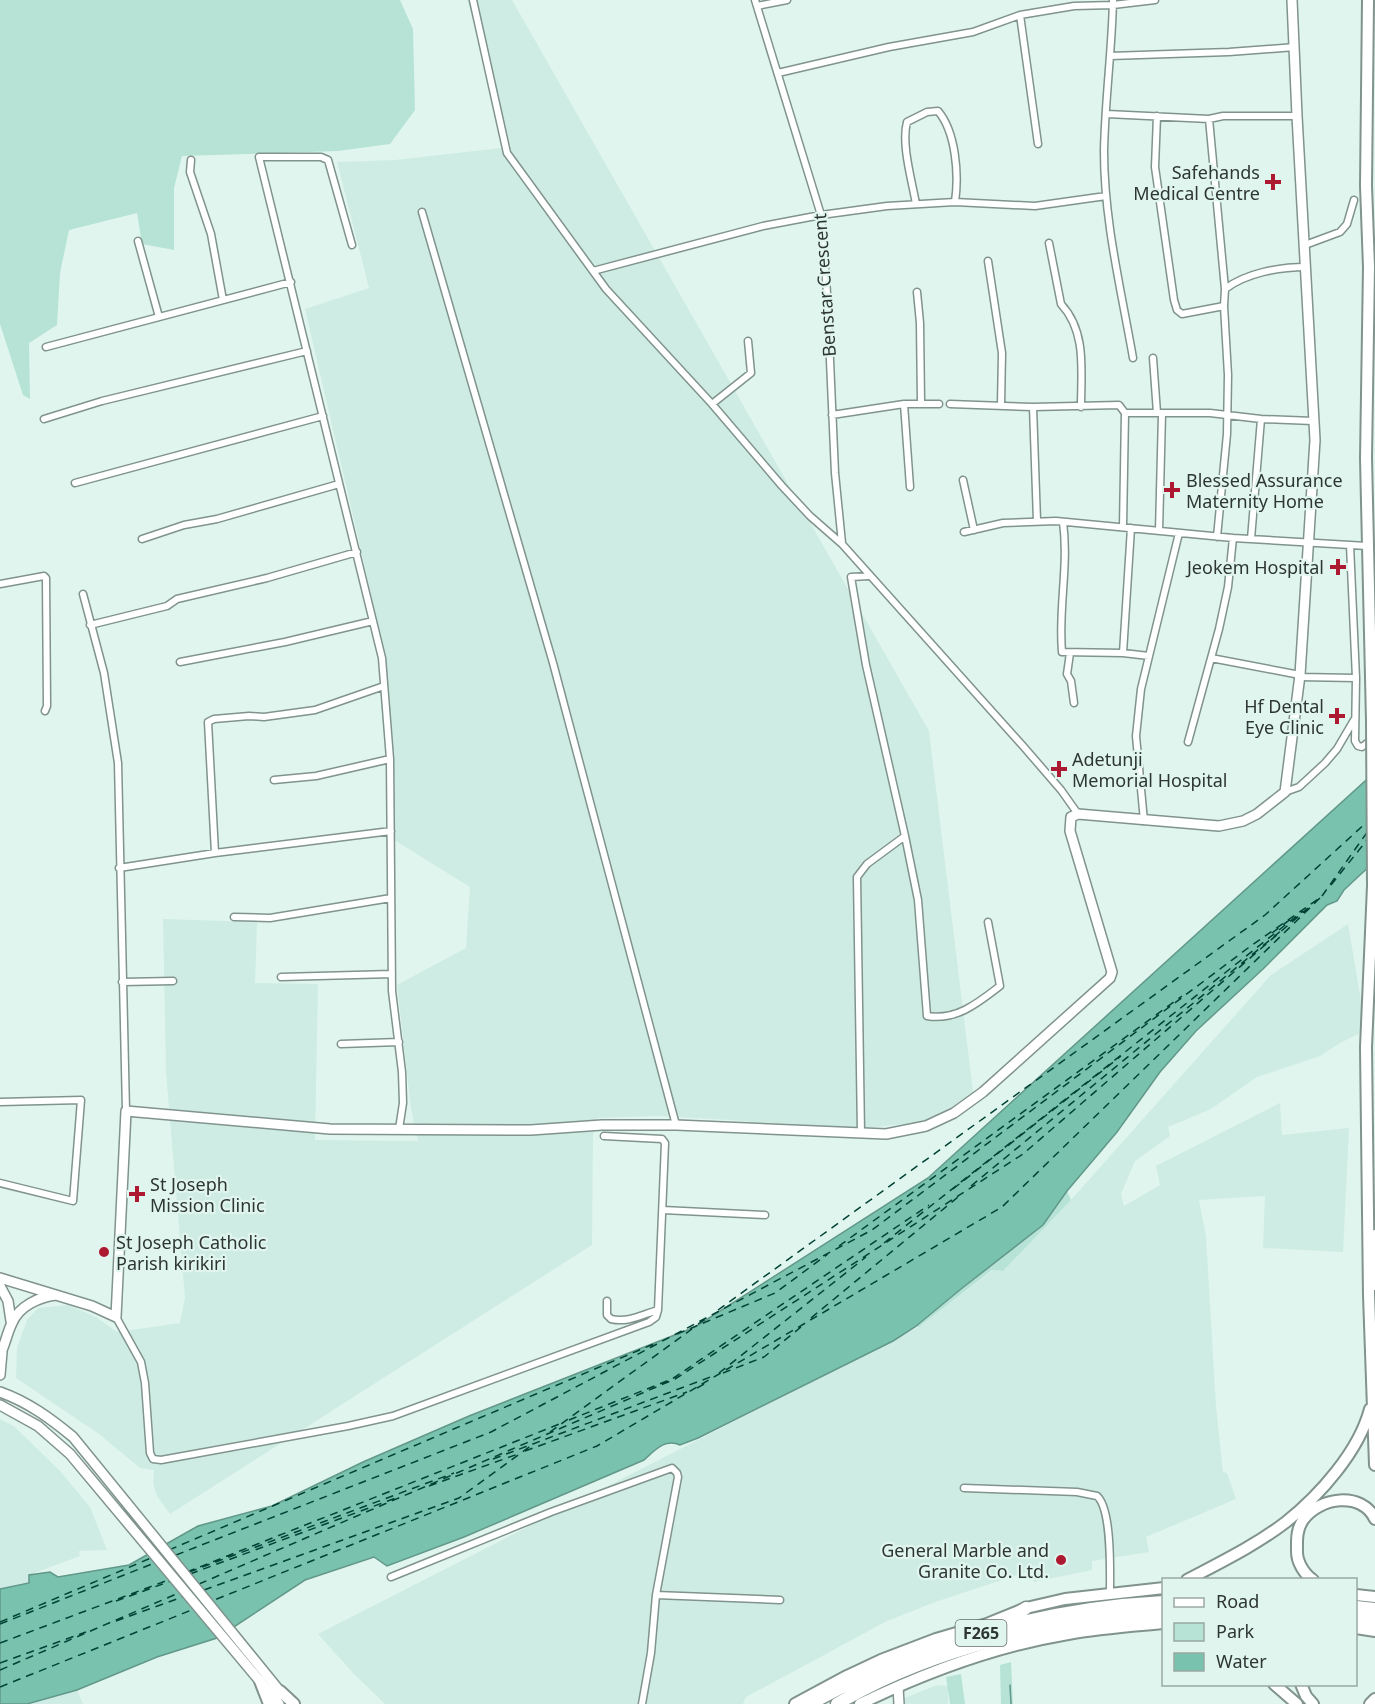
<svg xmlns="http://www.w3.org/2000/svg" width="1375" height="1704" font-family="'Noto Sans',sans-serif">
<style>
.built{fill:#ceece3}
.green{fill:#b6e3d5}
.water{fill:#79c2ae;stroke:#629889;stroke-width:1.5}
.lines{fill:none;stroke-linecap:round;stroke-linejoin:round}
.stream{stroke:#629889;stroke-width:1.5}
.ferry{stroke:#004336;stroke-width:1.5;stroke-dasharray:8 6;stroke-linecap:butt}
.street-casing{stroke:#80938d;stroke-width:9}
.secondary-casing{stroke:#80938d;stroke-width:12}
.primary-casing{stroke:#80938d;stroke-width:14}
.highway-casing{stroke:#80938d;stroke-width:15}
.street{stroke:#fff;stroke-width:6}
.secondary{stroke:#fff;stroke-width:9}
.primary{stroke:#fff;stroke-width:10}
.highway{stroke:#fff;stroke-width:12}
.primary-bridge-casing{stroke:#80938d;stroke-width:14;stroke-linecap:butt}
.primary-bridge{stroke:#fff;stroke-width:10}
.poi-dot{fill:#ae1932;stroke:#e0f5ee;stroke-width:2}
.labels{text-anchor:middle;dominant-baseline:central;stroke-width:4.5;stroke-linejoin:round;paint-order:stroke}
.shield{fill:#e0f5ee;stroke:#636f6b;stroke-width:1.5}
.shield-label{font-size:16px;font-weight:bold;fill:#2e3633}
.poi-label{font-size:18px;fill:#2e3633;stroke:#e0f5ee;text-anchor:end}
.street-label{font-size:18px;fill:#2e3633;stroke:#e0f5ee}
</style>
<rect width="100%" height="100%" fill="#e0f5ee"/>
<path class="built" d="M467,0H512L929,731L973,1092L950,1109L923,1122L849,1130L730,1120L656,1116L597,1118L593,1135L592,1245L170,1514L157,1496L153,1483L154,1470L140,1468L99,1434L16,1378L17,1348L27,1320L38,1308L68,1305L96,1317L117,1332L180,1323L185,1298L166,1072L163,919L257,922L255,983L318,984L315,1140L418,1141L411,1109L397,985L466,948L470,887L391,838L383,668L373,602L305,309L369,288L337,162L395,160L511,147Z
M1348,924L1366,1030L1340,1043L1320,1056L1257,1077L1211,1109L1168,1127L1170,1136L1135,1161L1121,1194L1124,1206L1160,1185L1156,1166L1280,1103L1282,1135L1349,1128L1343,1252L1263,1248L1265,1196L1199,1200L1206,1236L1216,1406L1223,1472L1227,1473L1236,1499L1146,1537L1149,1552L1092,1561V1570L1034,1582L1029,1571L938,1601L887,1621L746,1697L743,1704H385L353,1673L318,1634L919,1327L993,1270L1003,1271L1071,1200L1271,975Z
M0,1419L14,1426L60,1471L90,1507L107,1550L79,1551L80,1556L29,1575L30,1583L0,1589Z
M937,1685L948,1686V1704H890Z
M77,1690L83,1704H27Z"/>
<path class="green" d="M0,0H400L413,29L415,110L390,144L338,151L182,156L174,188V250L142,244L137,213L69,230L60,273L57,325L29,343L30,399L23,395L0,324Z
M1067,1191L1071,1200L1003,1271L992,1270L919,1327H915C931,1314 946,1301 961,1288C999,1258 1041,1233 1067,1191Z
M1011,1662L1013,1704H1001L1000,1665Z
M961,1674L965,1704H950L946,1677Z"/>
<path class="water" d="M1375,772V861L1344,890L1337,901L1327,905L1263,969L1196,1031L1160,1072L1117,1132L1067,1191L1043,1225L961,1289L915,1327L893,1341L698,1438L680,1445C665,1438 655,1450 644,1460L464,1537L387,1566L374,1557L305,1580L217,1638L157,1657L77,1690L27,1704H0V1589L29,1583V1575L50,1572L58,1577L129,1565L198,1526L272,1506L363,1462L469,1416L695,1327L928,1178Z"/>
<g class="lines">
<path class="stream" d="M1010,1685L1011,1704"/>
<path class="ferry" d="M1331,885L1367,840
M1322,896L1368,831
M1272,933L1292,918
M971,1186L1282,930
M953,1189L1121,1056
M884,1243L1303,911
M839,1246L1182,996
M718,1310L1265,915L1368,821
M811,1318L958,1197
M698,1324L707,1318
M677,1334L775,1293L828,1254
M719,1373L866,1257
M723,1373L764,1357L801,1327
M697,1388L708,1382
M569,1420L672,1379L929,1205
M550,1432L692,1329
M525,1451L687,1392
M493,1459L713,1376
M429,1486L518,1454
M169,1550L656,1343
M176,1555L491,1432L872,1230L1248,948L1321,897L1002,1207L597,1446L212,1601
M187,1572L562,1423
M189,1572L454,1473
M190,1574L396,1498
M199,1584L675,1379L1023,1154L1308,908
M204,1590L459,1498L532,1445
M116,1601L171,1581
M116,1621L185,1596
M0,1622L151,1558
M0,1624L157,1562
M0,1643L171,1579
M0,1663L86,1632
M0,1670L181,1592
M0,1687L194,1609"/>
<defs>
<path id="street" d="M473,0L507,153L606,289L712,404L782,486L810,516L842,544L1023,746L1061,790L1078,814
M755,0L821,215L827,293L835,473L842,543
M1113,0C1112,50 1105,100 1104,151C1104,221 1121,289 1133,358
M757,6L787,0
M1020,15L1038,144
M1110,56L1229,52L1295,47
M778,73L889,47L973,32L1020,15L1074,6L1113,5L1155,0
M1107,114L1209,119L1223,116H1297
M1157,116L1155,167L1174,300L1177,310L1182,314L1224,306L1225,289L1209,119
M191,160L190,172L211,234L223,300
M916,204C912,181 901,144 907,122L927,112L938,111C956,132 959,175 955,202
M422,212L553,663L676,1125
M138,241L159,317
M1049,243L1061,304C1087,332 1081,371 1081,407
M352,245L328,160L321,157H259L382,658L390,759L392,991L402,1072L403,1103L399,1129
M1305,245L1340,232L1347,224L1354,200
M988,261L1002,353L1001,405
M593,271L763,226L821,215L887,206L955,202L1035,206L1106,196
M1225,289C1246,273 1279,267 1306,267
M917,292L920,323L921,403
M46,347L291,282
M1153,358L1157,413
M712,404L751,373L748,341
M904,404L910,487
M950,404L1033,407L1119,405L1125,413H1210L1261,419L1313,421
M1033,407L1037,521
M832,415L904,404H939
M44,419L102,401L307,351
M963,480L974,530
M75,483L323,416
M1063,522C1069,566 1058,609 1062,652L1123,653L1149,656
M1123,527L1125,413
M1159,531L1162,414
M964,532L1003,523L1056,521L1233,538L1367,546
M1217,537L1227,434L1228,375L1224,306
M142,539L184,525L217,519L339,484
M1251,539L1261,419
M1350,545L1356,678L1355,741L1358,746L1362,747L1371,740
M869,576L851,577L866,665L905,836L918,900L927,1016C956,1021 978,1003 1000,986L988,922
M0,584L44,576L46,578L47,706L45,711
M83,594L104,673L118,763L126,1111
M90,625L167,606L177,599L267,578L357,552
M1070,653L1067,674L1071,681L1074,703
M1123,653L1131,528
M1211,658L1300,675
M180,662L285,642L373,621
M1299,677L1356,678
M1188,742L1219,629L1228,587L1233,538
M274,780L316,776L390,759
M1285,792L1299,787L1325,763L1337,749L1354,720
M1144,821L1136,736L1141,689L1179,533
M215,853L208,722L214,719L249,716L264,717L315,710L384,686
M119,868L215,853L391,831
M234,917L270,918L391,898
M281,977L392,974
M122,982L173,981
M341,1044L399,1042
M0,1102L81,1100L73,1201L0,1183
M861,1133L857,877L867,864L905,836
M604,1136L662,1139L665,1143L658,1310C641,1315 628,1323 611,1319L607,1315V1301
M663,1210L765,1215
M116,1317L141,1362L145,1383L150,1453L153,1459L161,1460L348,1426L393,1416L649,1322L656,1317L658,1310
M964,1488L1077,1492L1097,1496C1112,1509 1110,1572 1110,1592
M391,1577L551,1512L672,1468L677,1473L678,1477L656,1595L651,1653L642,1704
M656,1595L780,1600"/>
<path id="secondary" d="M0,1278L92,1306L116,1317L126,1111L330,1129L531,1130L602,1125H676L886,1134L926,1126L954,1113L983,1092L1110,978L1112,972L1070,831L1071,817L1078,814L1219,826L1243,821L1257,814L1285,792L1300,675L1315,440L1297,116L1292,0
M0,1286L8,1301L11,1321
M0,1355C5,1345 7,1333 12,1323C19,1306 39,1297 56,1295
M0,1375L2,1352
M0,1392C28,1402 50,1418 73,1437L283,1695
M0,1405L38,1426L70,1454L279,1704
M898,1687L899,1704"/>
<path id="primary" d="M1368,0L1366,186L1369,267L1366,458L1372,721
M1373,886L1366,1047L1369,1295L1375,1465
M1187,1580C1221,1562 1256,1545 1286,1522C1320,1495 1359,1451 1370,1409
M1313,1580C1304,1574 1297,1562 1297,1552C1297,1541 1296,1530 1303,1520C1319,1497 1362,1491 1375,1519
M1356,1595L1375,1597
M1356,1628L1375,1631
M260,1681L269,1704
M1274,1684L1297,1704
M1301,1684L1306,1696L1313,1704
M280,1691L294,1704
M795,1704L847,1676L881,1660L936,1639L987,1624L1026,1608L1065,1599L1164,1588
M860,1704C926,1672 996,1646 1068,1634C1100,1628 1132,1626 1164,1623
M1370,1704L1375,1699"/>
<path id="highway" d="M1375,1236V1284
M1356,1607L1375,1609
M1356,1619L1375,1621
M1002,1624L1026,1608
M810,1704C918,1644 1040,1608 1164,1602
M837,1704C933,1647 1053,1621 1164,1613"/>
</defs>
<use href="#street" class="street-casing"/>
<use href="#secondary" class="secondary-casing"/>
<use href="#primary" class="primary-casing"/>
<use href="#highway" class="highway-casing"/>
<use href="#street" class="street"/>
<use href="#secondary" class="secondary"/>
<use href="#primary" class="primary"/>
<use href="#highway" class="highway"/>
<defs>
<path id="primary-bridge" d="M1372,721L1373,886"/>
</defs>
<use href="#primary-bridge" class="primary-bridge-casing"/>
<use href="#primary-bridge" class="primary-bridge"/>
</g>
<g class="poi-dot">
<path d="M1270 173h6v6h6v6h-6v6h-6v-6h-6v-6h6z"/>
<path d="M1169 481h6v6h6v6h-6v6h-6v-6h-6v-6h6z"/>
<path d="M1335 558h6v6h6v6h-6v6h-6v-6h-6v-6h6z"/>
<path d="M1334 707h6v6h6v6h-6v6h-6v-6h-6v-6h6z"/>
<path d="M1056 760h6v6h6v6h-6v6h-6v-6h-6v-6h6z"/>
<path d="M134 1185h6v6h6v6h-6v6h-6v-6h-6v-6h6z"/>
<circle cx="104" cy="1252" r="6"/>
<circle cx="1061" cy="1560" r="6"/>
</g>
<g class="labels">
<rect class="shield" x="955.5" y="1620" width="51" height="26" rx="4.5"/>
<g class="shield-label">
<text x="981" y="1633">F265</text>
</g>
<g class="poi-label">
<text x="1260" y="172">Safehands<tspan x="1260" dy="21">Medical Centre</tspan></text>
<text x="1186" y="480" text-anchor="start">Blessed Assurance<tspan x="1186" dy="21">Maternity Home</tspan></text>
<text x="1324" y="567">Jeokem Hospital</text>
<text x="1324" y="706">Hf Dental<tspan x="1324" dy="21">Eye Clinic</tspan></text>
<text x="1072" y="759" text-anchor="start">Adetunji<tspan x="1072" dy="21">Memorial Hospital</tspan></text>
<text x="150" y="1184" text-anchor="start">St Joseph<tspan x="150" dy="21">Mission Clinic</tspan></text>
<text x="116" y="1242" text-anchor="start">St Joseph Catholic<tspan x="116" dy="21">Parish kirikiri</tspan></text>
<text x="1049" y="1550">General Marble and<tspan x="1049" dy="21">Granite Co. Ltd.</tspan></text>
</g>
<g class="street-label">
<text transform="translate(824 285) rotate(-94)">Benstar Crescent</text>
</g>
</g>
<rect x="1162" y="1578" width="195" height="108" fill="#e0f5ee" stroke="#99a9a3" stroke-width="1.5"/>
<rect x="1174" y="1598" width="30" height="9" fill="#ffffff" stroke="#99a9a3" stroke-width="1.5"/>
<text x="1216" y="1608" font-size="18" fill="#2e3633">Road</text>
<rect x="1174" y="1623" width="30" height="18" fill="#b6e3d5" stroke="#99a9a3" stroke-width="1.5"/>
<text x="1216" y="1638" font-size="18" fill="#2e3633">Park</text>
<rect x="1174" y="1653" width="30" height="18" fill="#79c2ae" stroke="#99a9a3" stroke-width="1.5"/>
<text x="1216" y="1668" font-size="18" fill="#2e3633">Water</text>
</svg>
